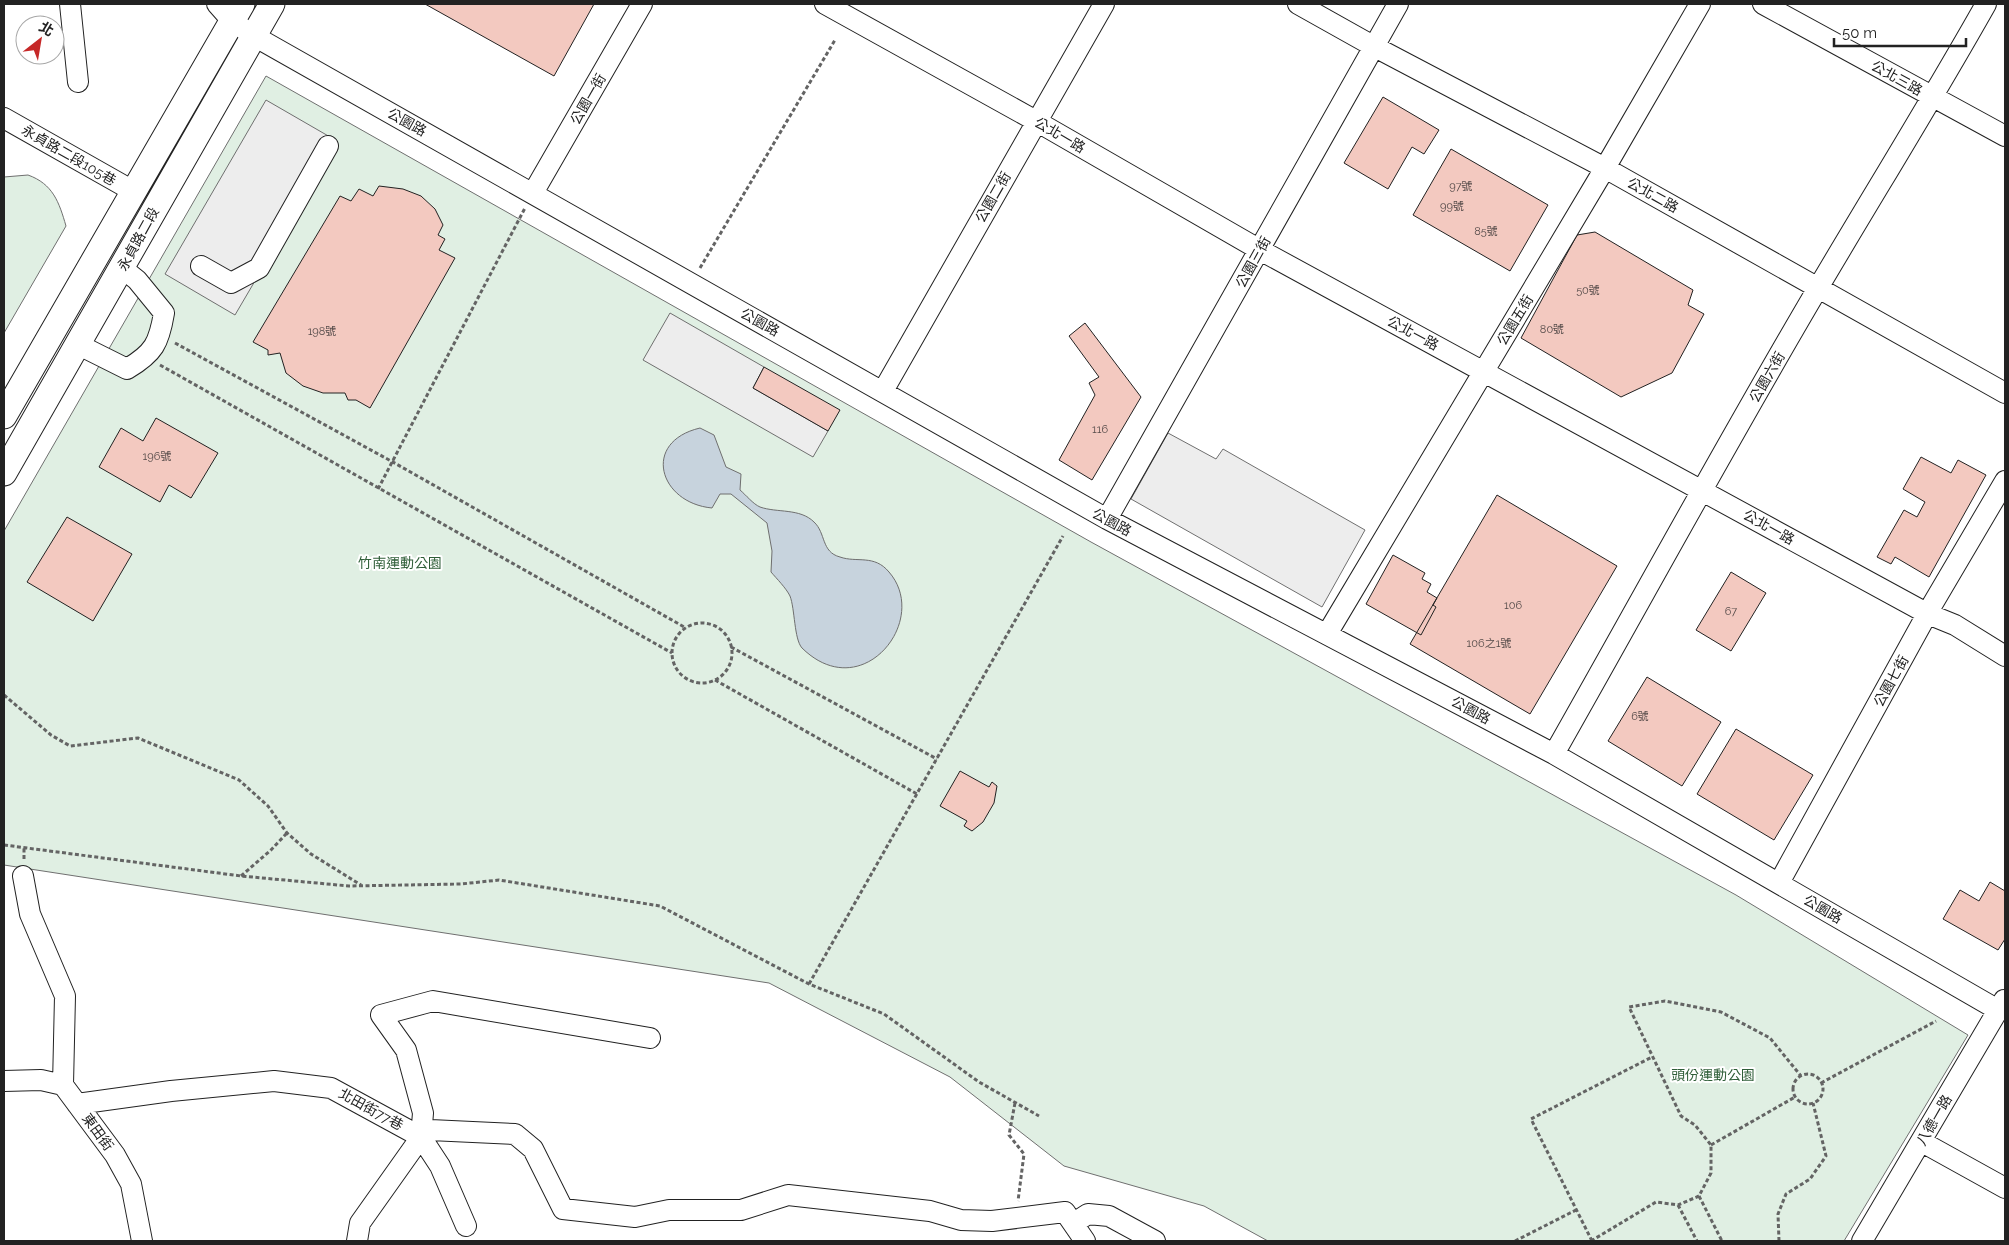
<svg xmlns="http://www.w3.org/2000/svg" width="2009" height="1245" font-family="Raleway,'Noto Sans TC',sans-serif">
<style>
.green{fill:#e0efe3;stroke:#6f6f6f}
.parking{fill:#ededed;stroke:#6f6f6f}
.water{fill:#c7d3dd;stroke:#6f6f6f}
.building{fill:#f3c9c0;stroke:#222}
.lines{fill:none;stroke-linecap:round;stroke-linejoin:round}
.minor-casing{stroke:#222;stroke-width:22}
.major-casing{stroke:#222;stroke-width:27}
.path{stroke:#646464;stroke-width:3;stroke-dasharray:4 2.5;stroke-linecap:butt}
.minor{stroke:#fff;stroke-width:20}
.major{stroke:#fff;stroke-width:25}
.labels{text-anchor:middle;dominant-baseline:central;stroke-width:4;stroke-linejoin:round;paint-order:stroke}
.number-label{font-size:11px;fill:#564c4a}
.street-label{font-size:14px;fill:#222;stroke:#fff}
.park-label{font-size:14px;fill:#2f5e38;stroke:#fff}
</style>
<rect width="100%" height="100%" fill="#fff"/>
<path class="green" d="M266,76L1091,542L1736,895L1968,1035L1844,1241H1268L1204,1206L1064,1166L950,1077L769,983L4,865V531Z
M28,175C53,184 59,202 66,226L4,333V177Z"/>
<path class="parking" d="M266,100L337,141L235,315L165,274Z
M670,313L764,367L753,388L828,431L813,457L643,360Z
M1168,433L1216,459L1223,449L1365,530L1322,607L1131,499Z"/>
<path class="water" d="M700,428L714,435L726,467L741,474L740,490C746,495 753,504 760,507C777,513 800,508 814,522C826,533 821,552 840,557C857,563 874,554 889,572C931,620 862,707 802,648C794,639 795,609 790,596C786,588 777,579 771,572L772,551L767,523L731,494H720L712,508C659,503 641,442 700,428Z"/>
<path class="building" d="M425,4H594L554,76Z
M1383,97L1439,130L1424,154L1412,147L1388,189L1344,163Z
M1451,149L1548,205L1510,271L1413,215Z
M379,186L403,189L421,196L435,209L443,225L438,235L445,239L439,250L455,258L370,408L356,400H348L345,393H323L303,386L286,373L280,353L268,355V350L253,342L340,196L351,201L359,189L373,196Z
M1595,232L1693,290L1688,305L1704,314L1672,373L1621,397L1521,338L1577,235Z
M1085,323L1141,397L1092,480L1059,460L1095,395L1089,383L1099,377L1069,336Z
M764,367L840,410L828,431L753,388Z
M156,418L218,453L191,498L169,485L160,502L99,467L121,428L143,441Z
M1921,457L1951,473L1958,460L1986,475L1929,577L1895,557L1891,564L1877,557L1904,510L1917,517L1925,502L1903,489Z
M1497,495L1617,566L1530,714L1410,644Z
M67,517L132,554L93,621L27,582Z
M1393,555L1425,573L1422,579L1431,584L1427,592L1437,598L1433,605L1436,607L1421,635L1366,604Z
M1731,572L1766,593L1731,651L1696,630Z
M1647,677L1721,722L1682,786L1608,741Z
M1736,729L1813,775L1774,840L1697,794Z
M960,771L989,787L992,782L997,786L994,803L983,822L972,831L964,826L967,821L940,806Z
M1990,882L2005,891V939L1998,950L1943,919L1960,890L1979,901Z"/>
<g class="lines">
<defs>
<path id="minor" d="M70,4L78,82
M217,4L232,21L254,36L1107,519L1554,754L1998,1010
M825,4L1036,121L1260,250L1928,614L1955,625L2005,656
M1298,4L1373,46L1605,168L2005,393
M1763,4L2005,136
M4,118L133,191
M533,193L642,4
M201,266L231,283L259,268L328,146
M77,344L127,369C154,353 159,343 164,313L137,280L122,268
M883,391L1104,4
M1107,519L1398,4
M1327,634L1605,168L1700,4
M1554,754C1642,599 1727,442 1818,288C1874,193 1932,100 1986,4
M23,876L30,914L65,996L63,1085
M1779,883L1932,605L2005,481
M4,1081L41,1080L63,1085L115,1155L131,1184L142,1241
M77,1104L171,1091L274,1081L331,1088L421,1137L360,1223L357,1241
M421,1137L430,1130L515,1134L533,1149L563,1209L635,1217L669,1210H741L788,1195L930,1211L961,1220L992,1221L1065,1212L1085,1241
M1922,1142L2005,1188
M1074,1223L1088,1214L1109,1216L1155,1241
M466,1226L440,1166L421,1137L423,1113L406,1050L381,1015L433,1001L650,1038
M1862,1241L2004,1000"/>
<path id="major" d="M4,416L242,4
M4,473L272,4"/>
</defs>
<use href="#minor" class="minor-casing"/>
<use href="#major" class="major-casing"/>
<path class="path" d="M700,268L835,40
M175,343L391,461L686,628
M160,365L672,653
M378,489L525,208
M672 653a30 30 0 1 1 60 0a30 30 0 1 1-60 0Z
M731,647L937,759
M715,680L917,794
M4,695L51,735L70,746L138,738L239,780L268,806L287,833L311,854L361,885
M4,845L241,876L349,886L461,884L499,880L660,906L809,984L884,1014L979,1082L1039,1116
M24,859V848
M241,876L271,850L287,833
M809,984L1063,536
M1793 1089a15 15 0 1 1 30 0a15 15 0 1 1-30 0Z
M1821,1083L1936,1021
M1015,1103L1009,1135L1024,1154L1018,1201
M1711,1145L1795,1097
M1699,1196L1722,1241
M1678,1205L1697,1241
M1515,1241L1576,1210
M1591,1241L1656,1202L1678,1205L1699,1196L1711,1173V1145L1695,1125L1681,1116L1629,1007L1665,1001L1721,1012L1770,1038L1801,1076
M1592,1241L1531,1119L1652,1057
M1779,1241L1778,1214L1786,1194L1810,1179L1826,1156L1813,1103"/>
<use href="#minor" class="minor"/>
<use href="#major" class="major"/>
</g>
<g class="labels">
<g class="number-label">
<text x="1461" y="186">97號</text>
<text x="1452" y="206">99號</text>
<text x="1486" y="231">85號</text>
<text x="1588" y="290">50號</text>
<text x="1552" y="329">80號</text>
<text x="322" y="331">198號</text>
<text x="1100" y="429">116</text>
<text x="157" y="456">196號</text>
<text x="1513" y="605">106</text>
<text x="1731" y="611">67</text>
<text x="1489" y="643">106之1號</text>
<text x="1640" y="716">6號</text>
</g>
<g class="street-label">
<text transform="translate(1897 78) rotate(29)">公北三路</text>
<text transform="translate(588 99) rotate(-60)">公園一街</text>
<text transform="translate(407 122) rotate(29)">公園路</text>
<text transform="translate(1060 135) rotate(30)">公北一路</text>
<text transform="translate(69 155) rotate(30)">永貞路二段105巷</text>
<text transform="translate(1653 195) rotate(29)">公北二路</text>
<text transform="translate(993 197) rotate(-60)">公園二街</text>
<text transform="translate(138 239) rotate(-61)">永貞路二段</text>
<text transform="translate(1253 262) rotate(-61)">公園三街</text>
<text transform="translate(1515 320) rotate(-59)">公園五街</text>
<text transform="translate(760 322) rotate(29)">公園路</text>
<text transform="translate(1413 333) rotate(28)">公北一路</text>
<text transform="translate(1767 377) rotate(-60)">公園六街</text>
<text transform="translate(1112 522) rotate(28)">公園路</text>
<text transform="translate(1769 527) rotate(29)">公北一路</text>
<text transform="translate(1891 681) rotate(-61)">公園七街</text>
<text transform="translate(1471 710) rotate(28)">公園路</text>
<text transform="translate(1823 909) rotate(30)">公園路</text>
<text transform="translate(371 1109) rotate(29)">北田街77巷</text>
<text transform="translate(1934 1120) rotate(-60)">八德一路</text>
<text transform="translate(98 1132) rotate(54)">東田街</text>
</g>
<g class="park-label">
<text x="400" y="563">竹南運動公園</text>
<text x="1713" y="1075">頭份運動公園</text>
</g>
</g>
<rect width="2009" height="1245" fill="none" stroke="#222222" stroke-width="10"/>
<g transform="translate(40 40) rotate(31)"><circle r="24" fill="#ffffff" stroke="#a7a7a7"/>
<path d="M0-4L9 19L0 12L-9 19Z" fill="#c62828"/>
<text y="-8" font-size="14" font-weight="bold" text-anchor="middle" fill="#222222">北</text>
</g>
<path d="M1834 38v8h132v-8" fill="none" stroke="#222222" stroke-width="2.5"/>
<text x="1842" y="38" font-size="15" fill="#222222" stroke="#ffffff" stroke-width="4" paint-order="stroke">50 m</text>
</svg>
